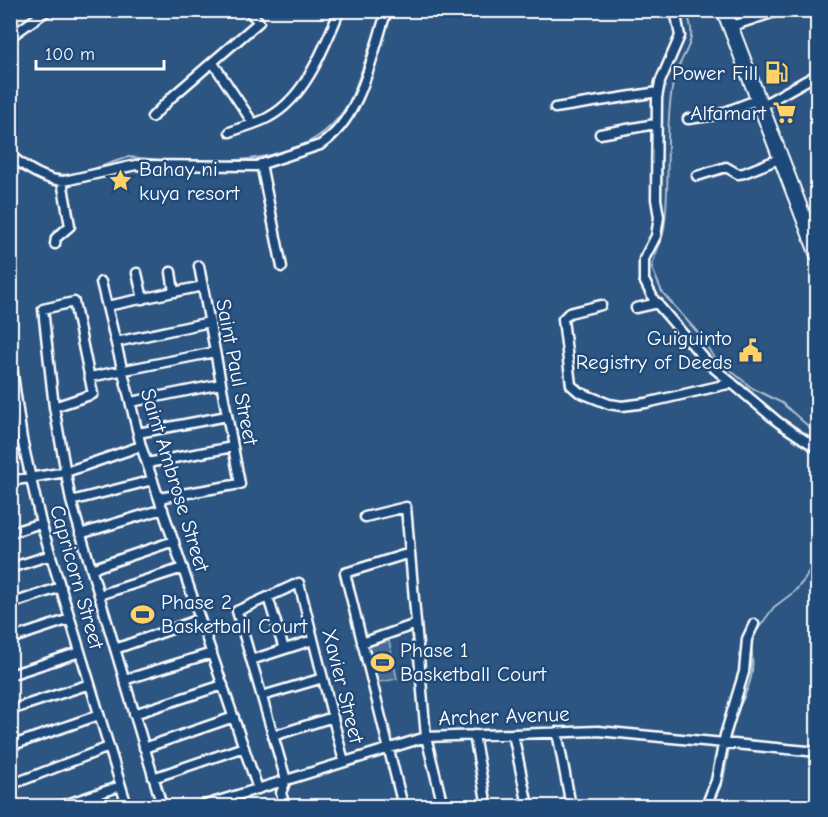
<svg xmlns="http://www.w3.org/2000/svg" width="828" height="817" font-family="'Comic Neue',sans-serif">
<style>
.green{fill:#486b92;stroke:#a4b5c8;stroke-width:1.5}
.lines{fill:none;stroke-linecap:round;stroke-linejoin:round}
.stream{stroke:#acbcce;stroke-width:2}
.minor-casing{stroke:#fff;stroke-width:13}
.trunk-casing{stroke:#fff;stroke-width:18}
.minor{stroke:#1f4a7a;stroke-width:8}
.trunk{stroke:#1f4a7a;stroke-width:14}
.labels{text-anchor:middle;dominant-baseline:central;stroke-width:5;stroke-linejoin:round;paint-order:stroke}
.poi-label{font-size:21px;fill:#fff;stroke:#1f4a7a;text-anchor:end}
.street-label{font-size:21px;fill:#fff;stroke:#1f4a7a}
</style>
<rect width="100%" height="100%" fill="#2c5582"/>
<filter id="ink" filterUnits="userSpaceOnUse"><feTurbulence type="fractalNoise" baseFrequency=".0167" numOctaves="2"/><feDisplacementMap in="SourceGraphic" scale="12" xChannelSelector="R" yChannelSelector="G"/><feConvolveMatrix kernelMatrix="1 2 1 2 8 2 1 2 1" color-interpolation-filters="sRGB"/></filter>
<g filter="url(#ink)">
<path class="green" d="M389,641L397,679L375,683L367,646Z"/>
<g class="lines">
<path class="stream" d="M685,10C702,44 680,51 673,83C664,131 671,181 664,229C662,243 654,254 652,268L662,292L699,334L713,356L752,388L782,403L818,435
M10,147L25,162
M214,162C266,159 321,153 349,102C361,79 366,52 377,29
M36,168L53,174L74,175
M82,173L128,157L175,161
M734,718C749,687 757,675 750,640L774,607L794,592L805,579L818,552
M711,806L723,781L729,748"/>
<defs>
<path id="minor" d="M675,10L680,36L660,82L657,98L656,199L659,217L656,236L644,259V280L654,300L708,363L778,422L818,449
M729,27L781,10
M10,37L48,10
M213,63L253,123
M759,107L818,74
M555,108L658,92
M152,117L173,96L259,22L248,10
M688,119L717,115L756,100
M230,132C242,127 257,124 269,117C306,97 324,47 340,10
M600,134L655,124
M10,155C26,168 44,180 64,181L136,165L256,166L320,145C362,118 372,54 387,10
M261,164L282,267
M697,176L726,167L738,174L744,173L779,159
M55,244L56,238L70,226L62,181
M171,272L174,292
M137,273L143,299
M101,282L141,446L258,789
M601,305L569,313L563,319L571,385L579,392L609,404L622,406L646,403L732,383
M107,306L203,286
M636,308L658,303
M116,342L210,322
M10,353L22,439L41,523L127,806
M90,377L215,352
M131,402L221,384
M54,407L93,394L74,302L43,309L54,407L71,501L162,806
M138,433L227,416
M147,463L233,447
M10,481L66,472L141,446
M159,498L240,484L199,266
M71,501L153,480
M365,517L406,507L426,737L443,806
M10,533L41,523
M80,534L163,509
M10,568L51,555
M91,569L174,541
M99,595L183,568
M268,597L284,649
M10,604L61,587
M10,639L70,619
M362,643L416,624
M115,649L200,619
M251,660L313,640
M10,675L80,652
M124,680L212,653
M262,696L323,678
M10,710L90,684
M134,714L223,685
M557,732L571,806
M513,734L528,806
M474,735L487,806
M273,736L333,717
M10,746L99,715
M144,748L234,717
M153,778L244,747
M10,785L109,747
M61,806L121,786
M202,806L426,737L598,731L818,752
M285,806L281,793L286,780L237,611L299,583L344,762
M403,806L345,573L410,553
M706,806L716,781L725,735L744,672L747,639L754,624"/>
<path id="trunk" d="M724,10L818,255"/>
</defs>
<use href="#minor" class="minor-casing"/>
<use href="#trunk" class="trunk-casing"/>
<use href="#minor" class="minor"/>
<use href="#trunk" class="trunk"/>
</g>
</g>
<defs>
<symbol id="fuel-bare" viewBox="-9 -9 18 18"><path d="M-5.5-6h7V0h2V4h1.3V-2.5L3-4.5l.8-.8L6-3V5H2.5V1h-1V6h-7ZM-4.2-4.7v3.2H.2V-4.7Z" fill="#ffd166" stroke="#1f4a7a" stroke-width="2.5" paint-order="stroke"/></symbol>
<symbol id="supermarket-bare" viewBox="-9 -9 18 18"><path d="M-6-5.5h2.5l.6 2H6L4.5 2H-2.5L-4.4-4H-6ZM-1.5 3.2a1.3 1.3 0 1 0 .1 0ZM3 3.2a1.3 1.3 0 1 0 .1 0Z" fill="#ffd166" stroke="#1f4a7a" stroke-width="2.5" paint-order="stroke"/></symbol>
<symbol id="sight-bare" viewBox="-9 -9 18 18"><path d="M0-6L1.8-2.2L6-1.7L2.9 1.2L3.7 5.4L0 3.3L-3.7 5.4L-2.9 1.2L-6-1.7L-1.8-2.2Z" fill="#ffd166" stroke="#1f4a7a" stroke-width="2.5" paint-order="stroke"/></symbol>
<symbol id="civic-bare" viewBox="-9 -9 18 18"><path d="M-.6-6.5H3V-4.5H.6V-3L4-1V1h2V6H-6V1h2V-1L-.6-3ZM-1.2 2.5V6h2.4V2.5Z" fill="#ffd166" stroke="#1f4a7a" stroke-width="2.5" paint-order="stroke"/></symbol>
<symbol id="stadium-bare" viewBox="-9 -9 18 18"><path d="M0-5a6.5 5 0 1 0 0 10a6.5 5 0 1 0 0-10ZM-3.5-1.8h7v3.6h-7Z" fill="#ffd166" stroke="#1f4a7a" stroke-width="2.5" paint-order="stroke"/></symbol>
</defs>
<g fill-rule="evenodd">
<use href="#fuel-bare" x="760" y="56" width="33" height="33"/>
<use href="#supermarket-bare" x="768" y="96" width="33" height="33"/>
<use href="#sight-bare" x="104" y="164" width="33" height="33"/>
<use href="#civic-bare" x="734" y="334" width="33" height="33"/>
<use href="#stadium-bare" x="126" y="598" width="33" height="33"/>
<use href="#stadium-bare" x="366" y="646" width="33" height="33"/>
</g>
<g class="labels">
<g class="poi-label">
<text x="758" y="73">Power Fill</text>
<text x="766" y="113">Alfamart</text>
<text x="139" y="169" text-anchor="start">Bahay ni<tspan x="139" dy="24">kuya resort</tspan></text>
<text x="732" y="338">Guiguinto<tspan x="732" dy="24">Registry of Deeds</tspan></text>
<text x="161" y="602" text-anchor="start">Phase 2<tspan x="161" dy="24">Basketball Court</tspan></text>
<text x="400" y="650" text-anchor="start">Phase 1<tspan x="400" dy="24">Basketball Court</tspan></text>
</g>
<g class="street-label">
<text transform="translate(237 372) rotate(79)">Saint Paul Street</text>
<text transform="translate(175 480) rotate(73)">Saint Ambrose Street</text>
<text transform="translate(77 577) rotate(74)">Capricorn Street</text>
<text transform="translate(343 686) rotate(76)">Xavier Street</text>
<text transform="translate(504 716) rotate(-2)">Archer Avenue</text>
</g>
</g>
<rect width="828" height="817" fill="none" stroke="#1f4a7a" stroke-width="36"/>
<rect x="18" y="18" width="792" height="781" fill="none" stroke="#fff" stroke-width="2" filter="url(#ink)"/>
<path d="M36 60v9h128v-9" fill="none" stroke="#ffffff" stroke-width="3"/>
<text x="45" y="60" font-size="18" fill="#ffffff" stroke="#1f4a7a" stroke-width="4.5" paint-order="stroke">100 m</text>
</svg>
